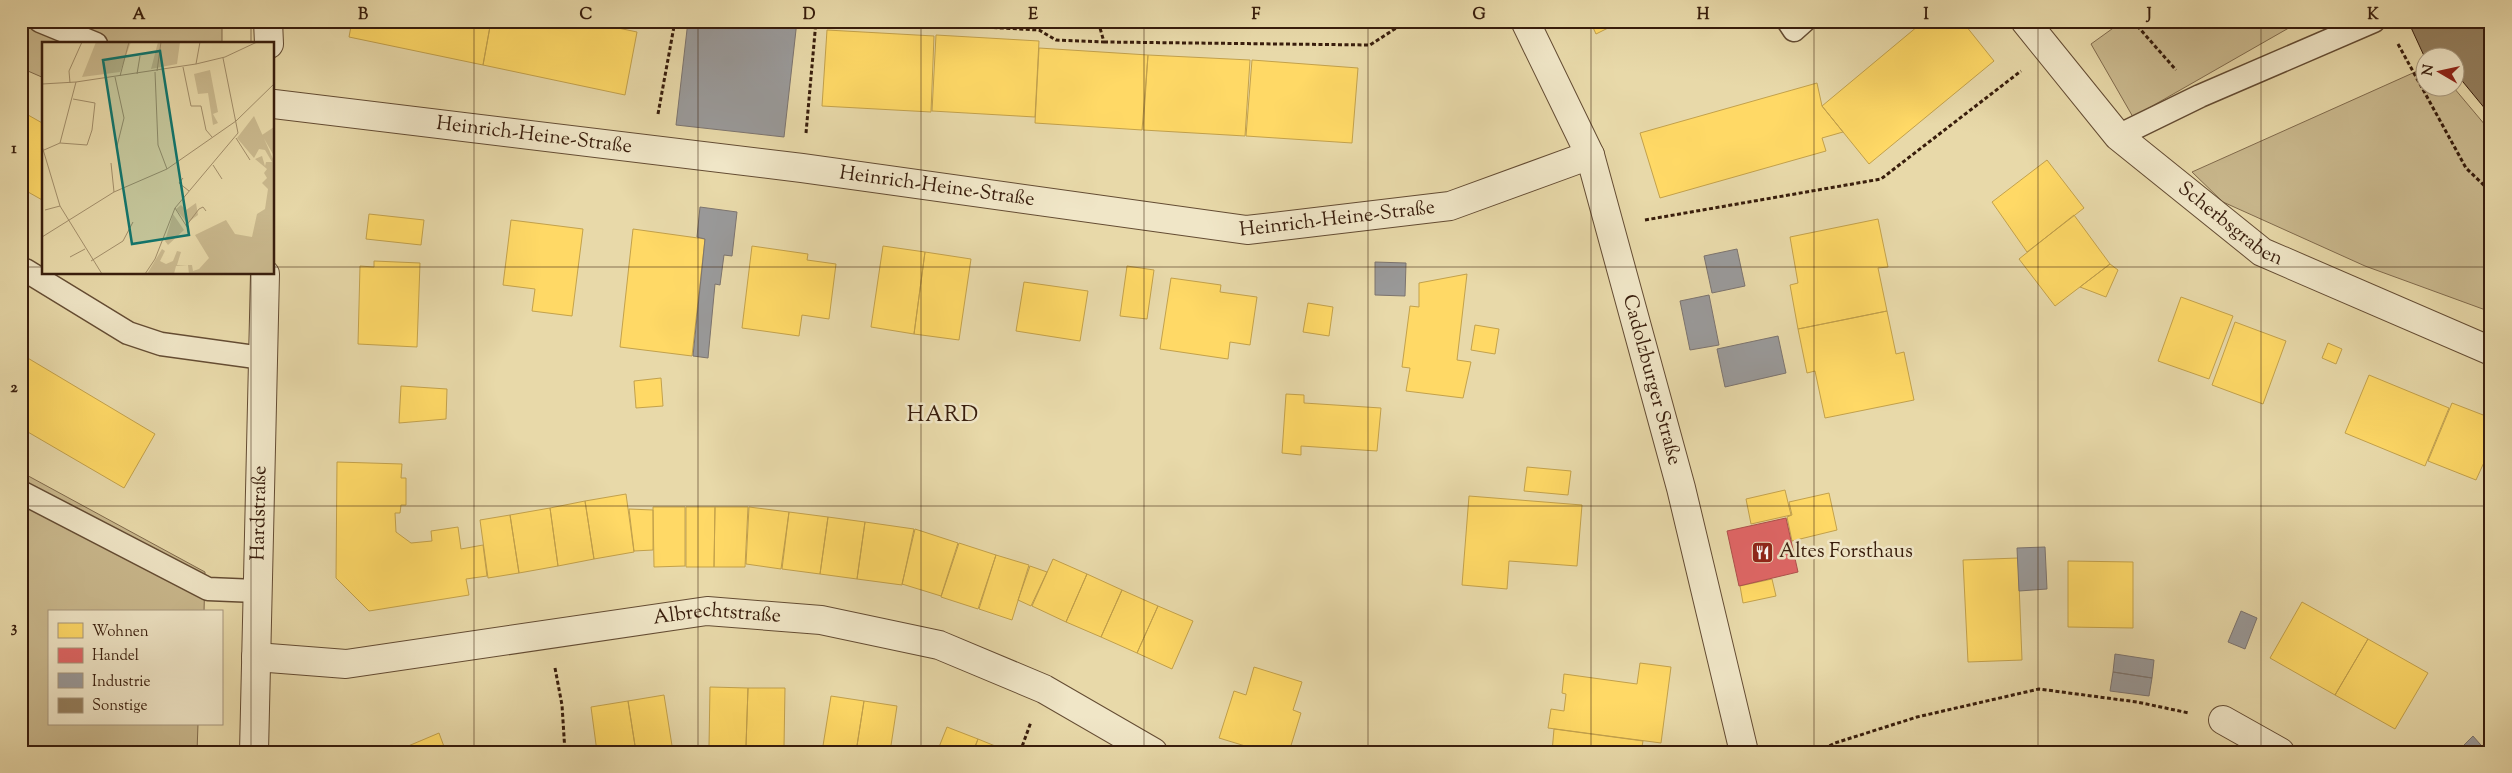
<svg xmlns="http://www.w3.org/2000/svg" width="2512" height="773" font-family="'Sorts Mill Goudy',serif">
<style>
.green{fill:#cab98e;stroke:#816b4d}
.homes{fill:#ffd966;stroke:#c3a14b}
.shops{fill:#e06666;stroke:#ae504b}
.industry{fill:#999;stroke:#7c746f}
.building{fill:#947f5e;stroke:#381d0c}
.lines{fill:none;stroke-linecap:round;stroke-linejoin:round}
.service-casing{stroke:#644c33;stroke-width:25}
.minor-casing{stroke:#644c33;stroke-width:30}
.path{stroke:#381d0c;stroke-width:3;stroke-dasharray:4 2.5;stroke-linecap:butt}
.service{stroke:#f0e6c7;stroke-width:22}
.minor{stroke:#f0e6c7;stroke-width:28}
.grid{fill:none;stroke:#381d0c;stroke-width:1;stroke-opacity:0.55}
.labels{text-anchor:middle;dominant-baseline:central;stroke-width:5;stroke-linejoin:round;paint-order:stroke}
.street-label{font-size:20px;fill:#381d0c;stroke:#f0e6c7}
.poi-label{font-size:20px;fill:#381d0c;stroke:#f0e6c7;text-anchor:start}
.quarter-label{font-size:22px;letter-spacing:1px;fill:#381d0c;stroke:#f0e6c7}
.inset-road{fill:none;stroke:#a28e6a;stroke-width:1}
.view{fill:#0f766e;fill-opacity:0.15;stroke:#0f766e;stroke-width:2.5}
.inset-edge{fill:none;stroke:#381d0c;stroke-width:2.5}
.neatline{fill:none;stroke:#381d0c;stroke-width:2}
.grid-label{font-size:16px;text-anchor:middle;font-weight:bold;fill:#381d0c}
</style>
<rect width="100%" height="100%" fill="#e8d9a9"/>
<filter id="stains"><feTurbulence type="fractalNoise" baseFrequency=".004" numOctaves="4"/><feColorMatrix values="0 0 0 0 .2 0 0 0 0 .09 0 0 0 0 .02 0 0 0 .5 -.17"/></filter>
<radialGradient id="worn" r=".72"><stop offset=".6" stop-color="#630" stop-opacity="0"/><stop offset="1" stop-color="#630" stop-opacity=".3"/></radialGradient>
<path class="green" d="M21,21H222V44H44V78L21,68Z
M2123,21H2301L2133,117L2091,44Z
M2424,68V88H2454L2491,132V312L2365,266L2223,202L2192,172Z
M21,472L205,572L204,612H49V724H198L197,752H21Z"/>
<path class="homes" d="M352,21H491L483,65L349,37Z
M491,21H585L637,32L625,95L483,65Z
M1590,21H1622L1596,34Z
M1924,21H1962L1994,61L1869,164L1822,106Z
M827,30L934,36L931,112L822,106Z
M936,35L1039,41L1035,117L932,111Z
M1039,48L1148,55L1142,130L1035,123Z
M1148,55L1250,60L1245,136L1143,130Z
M1252,60L1358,68L1352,143L1246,136Z
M1817,83L1822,106L1843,132L1822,138L1826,151L1660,198L1640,133Z
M21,111L44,124V201L21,188Z
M2047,160L2084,208L2027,252L1992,202Z
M369,214L424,220L421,245L366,239Z
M2074,215L2110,264L2055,306L2019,259Z
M1878,219L1888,267L1878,268L1887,311L1798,329L1790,285L1798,283L1790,237Z
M511,220L583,229L572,316L532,311L535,289L503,285Z
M633,229L705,239L692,356L620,347Z
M752,246L808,254L807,260L836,264L829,319L802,315L799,336L742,328Z
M883,246L925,252L914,334L871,327Z
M925,252L971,259L959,340L914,334Z
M374,261L420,263L417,347L358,344L360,266L374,267Z
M2110,264L2118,270L2106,297L2080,287Z
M1127,266L1154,270L1147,319L1120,316Z
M1467,274L1457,360L1471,362L1463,398L1406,391L1410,368L1402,367L1410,306L1419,307V283Z
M1171,278L1221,285L1220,292L1257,297L1250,345L1230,342L1228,359L1160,349Z
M1024,282L1088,291L1080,341L1016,331Z
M2181,297L2233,316L2209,379L2158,361Z
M1308,303L1333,307L1329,336L1303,332Z
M1887,311L1896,354L1904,352L1914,400L1825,418L1815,371L1807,373L1798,329Z
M2235,322L2286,341L2263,404L2212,385Z
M1475,325L1499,329L1495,354L1471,350Z
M2328,343L2342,349L2336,364L2322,358Z
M21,354L155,434L124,488L21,428Z
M2369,375L2449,408L2425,466L2345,433Z
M661,378L663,406L636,408L634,381Z
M401,386L447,389L446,419L399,423Z
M1286,394L1304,395V403L1381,408L1377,451L1301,446V455L1282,453Z
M2452,403L2491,418V447L2476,480L2428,461Z
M337,462L402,464L401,478H406V505H401L400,513H395L396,532L411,543L432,541L431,531L458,527L461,549L483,545L487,576L466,579L469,595L369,611L336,578Z
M1527,467L1571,471L1568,495L1524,491Z
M1785,490L1791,515L1751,524L1746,499Z
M1829,493L1837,530L1792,541L1787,517L1792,515L1789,502Z
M626,494L634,552L594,559L585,501Z
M1469,496L1582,505L1577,566L1509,561L1507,589L1462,585Z
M585,501L594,559L558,566L550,508Z
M653,507H685V566L654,567Z
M686,507H715L714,567H686Z
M715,507H748L745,567H714Z
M749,507L789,512L781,569L746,564Z
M550,508L558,566L519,573L510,515Z
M629,509L653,510V550L634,551Z
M789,512L828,517L820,574L782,569Z
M510,515L519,573L488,578L480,520Z
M828,517L865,522L857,579L820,574Z
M865,522L914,529L902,585L857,579Z
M915,529L958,543L941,596L902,584Z
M959,543L996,555L978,609L941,597Z
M996,555L1029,565L1012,620L979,609Z
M2018,558L2022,660L1968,662L1963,560Z
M1053,559L1087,574L1066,622L1032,606Z
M2068,561L2133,562V628L2068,627Z
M1030,566L1047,572L1031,606L1018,600Z
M1087,574L1122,590L1101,637L1066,622Z
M1772,579L1776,596L1743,603L1740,586Z
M1122,590L1158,606L1137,653L1101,637Z
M2302,602L2368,639L2335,695L2270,658Z
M1158,606L1193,621L1172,669L1137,653Z
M2368,639L2428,673L2395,729L2335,695Z
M1640,663L1671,667L1661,743L1548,728L1551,709L1564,711L1566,694L1562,693L1564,674L1637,684Z
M1254,667L1302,682L1293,710L1301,713L1289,752H1265L1219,738L1234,691L1246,695Z
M710,687L748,688L746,746H709Z
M748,688H785L784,747L746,746Z
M664,695L673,752H636L628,701Z
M831,696L864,701L856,752H822Z
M628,701L636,752H597L591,707Z
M864,701L897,706L890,752H856Z
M947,727L978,739L973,752H937Z
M1554,729L1643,741L1641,752H1552Z
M439,733L446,752H394Z
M978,739L1010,752H973Z"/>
<path class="shops" d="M1786,518L1798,572L1739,586L1727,531Z"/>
<path class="industry" d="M688,21H797L784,137L676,125Z
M700,207L737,212L732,256L724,255L720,285L715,284L708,358L693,356L705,239L697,237Z
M1737,249L1745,286L1712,293L1704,256Z
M1375,262L1406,263L1405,296L1375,295Z
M1709,295L1719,345L1690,350L1680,301Z
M1778,336L1786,373L1725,387L1717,349Z
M2045,547L2047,589L2019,591L2017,548Z
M2241,611L2257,618L2245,649L2228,642Z
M2115,654L2154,660L2152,678L2113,672Z
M2113,672L2152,678L2149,696L2110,691Z
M2473,736L2487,752H2457Z"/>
<path class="building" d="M2408,21H2491V116L2454,71V58H2444L2439,51L2425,58Z"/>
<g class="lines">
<defs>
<path id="service" d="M40,21L96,44
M1788,21L1794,30L1804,21
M2118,136L2200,96L2374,21
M25,270L128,333L161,344L263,358
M21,492L208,589L257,591"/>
<g id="minor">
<path d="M268,21L269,44"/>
<path id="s1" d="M1525,21L1590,155L1681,488L1744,752"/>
<path id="s2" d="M2025,21L2118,136L2262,252L2491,351"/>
<path id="s3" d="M274,104L802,168L1247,230L1450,206L1590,155"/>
<path id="s4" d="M256,657L346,664L707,611L821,620L939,645L1044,689L1153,752"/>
<path d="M2223,720L2280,752"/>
<path id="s5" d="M254,752L265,274"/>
</g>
</defs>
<use href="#service" class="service-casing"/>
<use href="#minor" class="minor-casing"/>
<path class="path" d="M870,21L1039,30L1056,40L1104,42L1098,21
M2133,21L2176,70
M1104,42L1370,45L1407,21
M2398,44L2466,168L2491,192
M658,114L675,21
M806,133L816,21
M1645,220L1881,179L2021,71
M555,668L562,705L565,752
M1020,752L1031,722
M1818,752L1835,743L1917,717L2039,689L2137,702L2189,713"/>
<use href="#service" class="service"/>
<use href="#minor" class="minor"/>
</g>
<path class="grid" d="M251,21V44M474,21V752M698,21V752M921,21V752M1144,21V752M1368,21V752M1591,21V752M1814,21V752M2038,21V752M2261,21V752M21,267H44M274,267H2491M251,274V752M21,506H2491"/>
<defs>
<symbol id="restaurant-square" viewBox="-11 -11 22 22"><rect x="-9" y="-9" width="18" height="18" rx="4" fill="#8f2418" stroke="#f0e6c7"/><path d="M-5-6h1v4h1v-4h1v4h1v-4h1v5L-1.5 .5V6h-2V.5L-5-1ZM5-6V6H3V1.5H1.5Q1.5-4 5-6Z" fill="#fff"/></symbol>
</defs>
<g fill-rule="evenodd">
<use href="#restaurant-square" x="1750" y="540" width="25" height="25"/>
</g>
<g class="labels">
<g class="street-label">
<text stroke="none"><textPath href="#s3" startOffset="262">Heinrich-Heine-Straße</textPath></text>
<text stroke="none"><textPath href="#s3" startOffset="668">Heinrich-Heine-Straße</textPath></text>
<text stroke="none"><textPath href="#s3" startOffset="1072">Heinrich-Heine-Straße</textPath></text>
<text stroke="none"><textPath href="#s2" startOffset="291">Scherbsgraben</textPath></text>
<text stroke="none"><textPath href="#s1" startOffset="382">Cadolzburger Straße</textPath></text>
<text stroke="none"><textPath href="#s5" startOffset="239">Hardstraße</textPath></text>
<text stroke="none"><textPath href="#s4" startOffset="465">Albrechtstraße</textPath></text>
</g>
<g class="poi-label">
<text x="1779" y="552">Altes Forsthaus</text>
</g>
<g class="quarter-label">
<text x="943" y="416">HARD</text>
</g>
</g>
<g transform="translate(42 42)">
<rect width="232" height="232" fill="#e8d9a9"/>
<path d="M54,0H89L78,30L40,35ZM116,0H138L135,22L109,27ZM168,28L176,70L171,72L176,81L171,83L166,51L156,52L152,32ZM212,74L232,119V232H147L146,223L134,224L132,232H105L120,207L123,209L118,219L124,222L131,219L135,209L139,210L135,223H150L151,229L157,227L167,216L153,193L184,178L193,192L210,195L215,172L223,167L226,147L220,141L225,136L222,131L225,127L213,117L220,114L223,124L224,120H230L223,108L217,107L212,116L195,96ZM232,85V114L220,93ZM154,161L156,173L145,181L134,167L139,163L144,168ZM131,172L142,188L126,203L123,199Z" fill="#cab98e"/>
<path class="inset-road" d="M154,22L158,0M141,25L149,64H159L164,88L170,95M115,29L119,0M113,30L116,103L125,127M95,32L98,14M78,34L87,0M73,35L82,76L75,104M28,41L27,29L40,0M0,42L34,40L154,22L183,15L215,0M194,96L208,118M18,101L45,103L50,88L53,61L31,57M0,104L18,164L60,232M2,108L18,101L34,40M69,121L72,150M171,123L180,137M141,136L137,141L147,149M133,166L145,185M3,168L18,164M144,184L157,167L161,165L164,169M0,195L72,150L125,127L194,79L233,41M28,215L43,207M49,219L81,199L91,180M103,232L113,217L133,166L196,91L181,16"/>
<path class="view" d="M118,9L147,193L90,202L61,18Z"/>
<rect width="232" height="232" class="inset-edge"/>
</g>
<rect width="2512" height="773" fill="none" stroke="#e8d9a9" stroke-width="55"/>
<rect x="48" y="610" width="175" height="115" fill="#f0e6c7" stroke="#a6967c"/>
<rect x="58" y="623" width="25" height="15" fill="#ffd966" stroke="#a6967c"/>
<text x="92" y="636" font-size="15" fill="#381d0c">Wohnen</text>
<rect x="58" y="648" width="25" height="15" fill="#e06666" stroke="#a6967c"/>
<text x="92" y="660" font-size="15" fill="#381d0c">Handel</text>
<rect x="58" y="673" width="25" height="15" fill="#999999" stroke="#a6967c"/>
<text x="92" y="686" font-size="15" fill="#381d0c">Industrie</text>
<rect x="58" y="698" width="25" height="15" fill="#947f5e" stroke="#a6967c"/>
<text x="92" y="710" font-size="15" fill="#381d0c">Sonstige</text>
<g transform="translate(2440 72) rotate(279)"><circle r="24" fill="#f0e6c7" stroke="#a6967c"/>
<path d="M0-4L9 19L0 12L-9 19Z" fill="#8f2418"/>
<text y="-8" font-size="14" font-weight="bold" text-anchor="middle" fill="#381d0c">N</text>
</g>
<rect x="28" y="28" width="2456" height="718" class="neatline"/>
<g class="grid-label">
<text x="139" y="19">A</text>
<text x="363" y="19">B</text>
<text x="586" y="19">C</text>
<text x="809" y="19">D</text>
<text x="1033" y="19">E</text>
<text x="1256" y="19">F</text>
<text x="1479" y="19">G</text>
<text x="1703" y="19">H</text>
<text x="1926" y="19">I</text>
<text x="2149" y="19">J</text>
<text x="2373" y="19">K</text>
<text x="14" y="153">1</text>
<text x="14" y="392">2</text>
<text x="14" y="632">3</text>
</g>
<rect width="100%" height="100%" filter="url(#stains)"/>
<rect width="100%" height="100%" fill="url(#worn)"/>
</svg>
